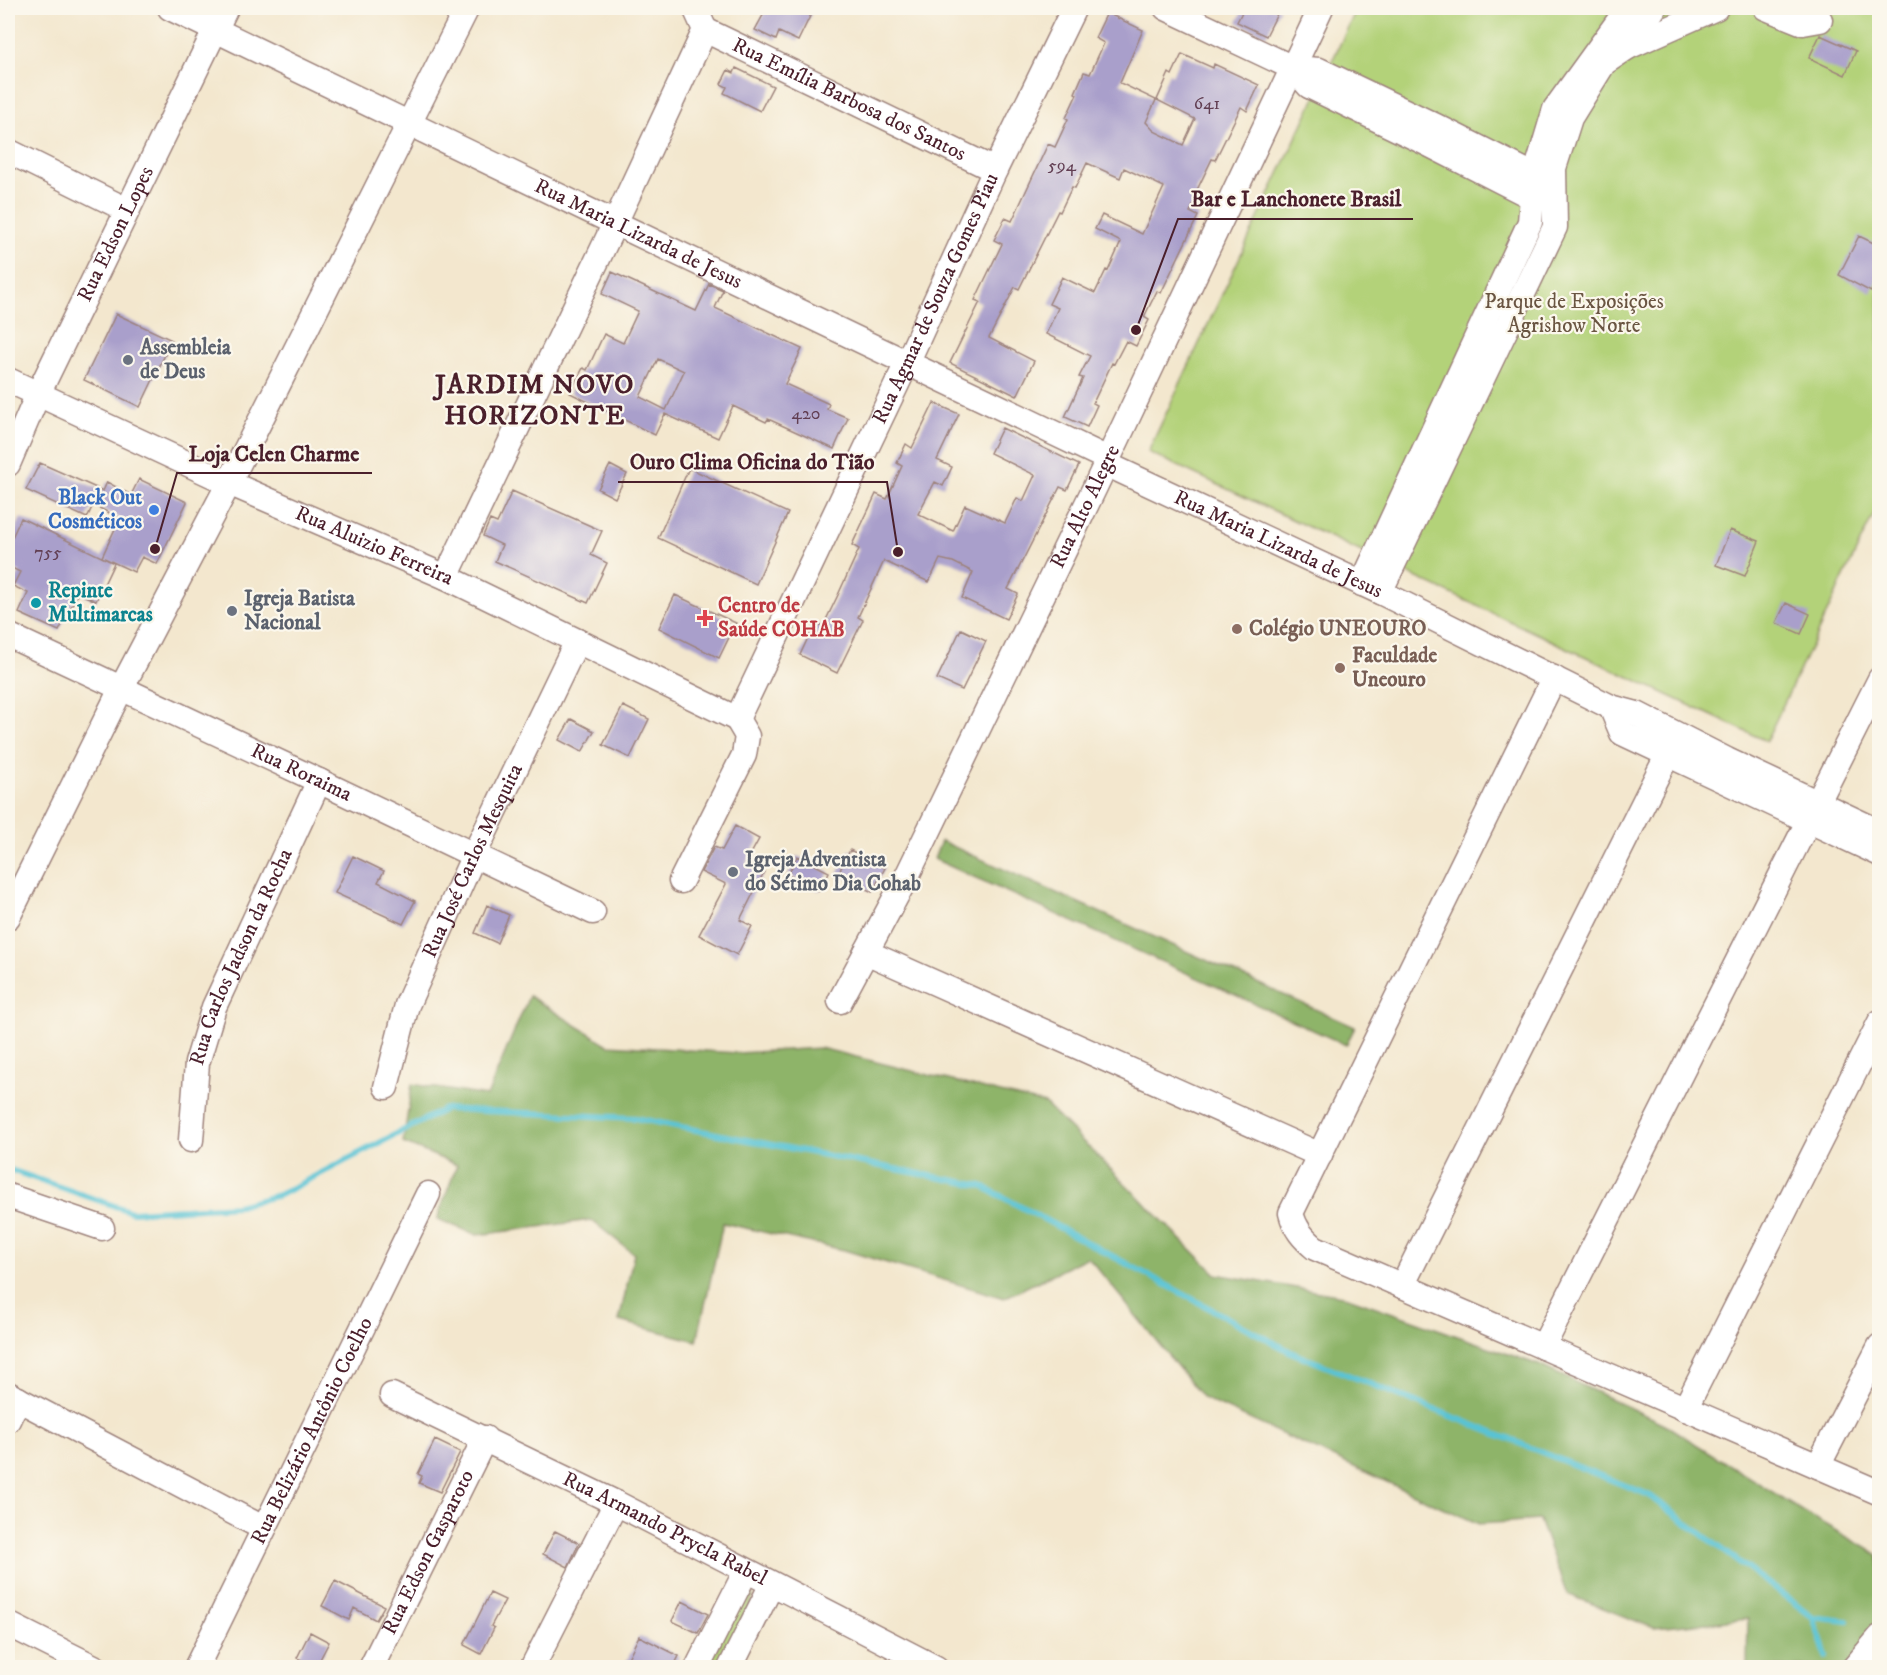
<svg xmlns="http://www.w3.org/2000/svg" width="1887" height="1675" font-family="'IM FELL DW Pica',serif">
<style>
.green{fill:#b3d279;stroke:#7e7852;stroke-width:1.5}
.forest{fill:#8eb469;stroke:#6c6a4a;stroke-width:1.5}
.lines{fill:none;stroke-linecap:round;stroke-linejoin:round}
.stream{stroke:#59c3d4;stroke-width:6}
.building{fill:#a99fcb;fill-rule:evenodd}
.minor-casing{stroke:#9e837c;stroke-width:27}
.minor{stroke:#fff;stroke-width:24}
.worship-dot{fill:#6b7280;stroke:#fbf7ec;stroke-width:2}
.shop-dot{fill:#3f7fe0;stroke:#fbf7ec;stroke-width:2}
.culture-dot{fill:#0f9aa8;stroke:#fbf7ec;stroke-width:2}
.health-dot{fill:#e0444e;stroke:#fbf7ec;stroke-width:2}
.education-dot{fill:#8d6e63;stroke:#fbf7ec;stroke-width:2}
.labels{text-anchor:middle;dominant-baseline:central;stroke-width:4.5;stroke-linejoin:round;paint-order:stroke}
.number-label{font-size:18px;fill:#623f53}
.street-label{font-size:21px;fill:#4a1f2b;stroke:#fbf7ec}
.park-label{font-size:21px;fill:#6a5542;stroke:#fbf7ec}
.worship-label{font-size:21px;font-weight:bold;fill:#5b616d;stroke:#fbf7ec;text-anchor:start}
.shop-label{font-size:21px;font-weight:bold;fill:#366cbe;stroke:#fbf7ec;text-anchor:end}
.culture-label{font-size:21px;font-weight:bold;fill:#0d838f;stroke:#fbf7ec;text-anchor:start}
.health-label{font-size:21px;font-weight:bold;fill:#be3a42;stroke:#fbf7ec;text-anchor:start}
.education-label{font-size:21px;font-weight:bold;fill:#785e54;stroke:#fbf7ec;text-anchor:start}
.district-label{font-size:27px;font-weight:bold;letter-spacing:1.5px;fill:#4a1f2b;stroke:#fbf7ec}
.leader{fill:none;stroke:#4a1f2b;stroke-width:2}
.callout-dot{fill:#4a1f2b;stroke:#fbf7ec;stroke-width:2}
.callout-label{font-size:22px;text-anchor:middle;font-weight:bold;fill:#4a1f2b;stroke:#fbf7ec;stroke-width:4.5;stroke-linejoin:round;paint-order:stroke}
</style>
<rect width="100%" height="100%" fill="#fbf7ec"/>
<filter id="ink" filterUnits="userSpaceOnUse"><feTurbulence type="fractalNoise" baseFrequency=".0167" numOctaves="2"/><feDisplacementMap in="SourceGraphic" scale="12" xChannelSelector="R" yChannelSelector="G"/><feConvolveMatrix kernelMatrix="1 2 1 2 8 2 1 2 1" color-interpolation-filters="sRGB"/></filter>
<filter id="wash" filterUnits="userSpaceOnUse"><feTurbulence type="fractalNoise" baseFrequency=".008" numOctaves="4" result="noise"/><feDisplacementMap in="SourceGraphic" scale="24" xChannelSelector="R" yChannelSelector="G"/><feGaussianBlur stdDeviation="1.35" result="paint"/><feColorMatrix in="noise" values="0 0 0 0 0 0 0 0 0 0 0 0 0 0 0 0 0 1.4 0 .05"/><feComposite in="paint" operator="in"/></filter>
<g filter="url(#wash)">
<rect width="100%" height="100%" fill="#f3e7ce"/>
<path class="green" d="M1357,8H1879V503L1766,741L1148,452Z
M751,1592L753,1598L718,1667L707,1668L745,1593Z"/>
<path class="forest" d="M941,841L1355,1027L1346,1045L934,859Z
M529,996L608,1045L738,1053L820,1048L1045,1104L1216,1274L1348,1297L1539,1365L1664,1424L1817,1520L1879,1555V1667H1747L1748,1619L1654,1628L1567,1594L1539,1520L1479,1524L1203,1398L1088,1257L1004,1298L844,1250L723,1223L697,1341L619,1321L634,1254L591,1220L477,1235L437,1219L457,1165L403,1143L412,1084L487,1096Z"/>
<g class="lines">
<path class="stream" d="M8,1169L132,1212L237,1206L279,1195L445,1109L635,1118L982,1186L1293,1353L1649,1495L1813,1617L1826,1656
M1813,1617L1847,1621"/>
</g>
<g id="blocks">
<path class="building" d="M767,8H814L798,41L779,32L776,40L755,30Z
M1244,8H1280L1266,36L1237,22Z
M1107,13L1143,30L1120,83L1156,100L1146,122L1154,131L1183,145L1195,119L1157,100L1169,73L1172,75L1182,54L1213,68L1214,64L1259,85L1247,111L1241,107L1215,160L1212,159L1196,192L1199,194L1190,212L1198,216L1161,293L1157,291L1144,317L1149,320L1136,346L1126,341L1114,364L1112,363L1093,403L1097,405L1087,427L1065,417L1083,378L1079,377L1090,356L1046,334L1058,308L1049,304L1062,277L1095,293L1106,270L1108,271L1121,242L1095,229L1102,215L1142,234L1164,187L1124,168L1120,178L1087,163L1075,188L1072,187L1060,212L1058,211L1019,289L1015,287L989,338L1034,361L1017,396L950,363L980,302L975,300L1002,244L994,240L1005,218L1012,221L1048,144L1055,147L1068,119L1066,118L1077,94L1075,93L1084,72L1090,74L1104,43L1095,38Z
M1820,35L1856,51L1845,75L1809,58Z
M736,68L773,86L760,111L724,93L727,87L721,84L728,70L734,73Z
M1859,236L1880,246V275L1871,292L1839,275Z
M612,272L696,311L709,284L723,290L715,308L802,349L785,384L829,404L827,409L848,418L834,449L768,419L766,422L733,406L718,438L665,414L655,435L570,393L583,368L587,370L604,334L623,343L638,311L602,294ZM658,359L684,371L666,410L640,397Z
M116,314L172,340L140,407L84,380Z
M934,403L959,414L937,460L952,467L943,486L935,482L918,514L953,531L965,505L1005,523L1017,498L1023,501L1035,475L990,453L1002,428L1079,465L1067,490L1060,487L1008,589L1018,594L1006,619L962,598L973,572L953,562L940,559L929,582L884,561L858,617L863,620L837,673L800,655L815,623L823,626L838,595L859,549L852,545L876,494L887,499L902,466L897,463L906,444L912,448Z
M40,463L103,491L107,482L131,495L139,479L187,502L157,564L142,557L134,572L102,557L120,518L93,505L87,518L26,490Z
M610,465L627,474L615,498L598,489Z
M689,468L788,513L756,584L658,538Z
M512,491L602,531L591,555L607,563L588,603L495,561L502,545L483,536L490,520L497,523Z
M21,518L114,563L96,601L78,593L59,631L19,613L28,593L13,586L20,572L8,566V546Z
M1730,530L1759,541L1745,576L1716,565Z
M675,595L736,623L719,658L659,628Z
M1786,603L1810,614L1801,634L1776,623Z
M961,629L986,641L962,690L937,679Z
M623,706L649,719L630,758L603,745Z
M571,719L594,731L582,752L559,740Z
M735,826L759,839L746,863L764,872L740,920L752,926L737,955L699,935L726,884L701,872L714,847L722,850Z
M850,850L885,868L872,892L838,874Z
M353,856L384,871L378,882L415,901L403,924L335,893Z
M797,856L829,872L820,891L788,875Z
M487,905L509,915L497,943L475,933Z
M435,1440L460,1452L440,1492L419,1483L422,1476L418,1474Z
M555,1531L579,1543L568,1567L543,1554Z
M335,1581L384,1606L376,1620L354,1608L349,1620L322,1606Z
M490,1593L505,1600L491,1626L494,1628L481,1654L464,1645Z
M682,1601L708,1614L698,1633L672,1621Z
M310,1632L329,1642L316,1667L297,1658Z
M639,1636L679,1656L673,1668H623Z"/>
</g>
</g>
<g filter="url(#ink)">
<use href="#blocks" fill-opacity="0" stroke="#9e837c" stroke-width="1.5"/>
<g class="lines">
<defs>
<g id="minor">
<path id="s1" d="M170,8L615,223L1108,459"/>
<path d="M695,8L705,30"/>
<path d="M1166,8L1293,68L1319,70L1436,126L1535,176L1551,178"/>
<path d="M1766,8L1803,23L1820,20L1811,8"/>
<path id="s2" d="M705,30L995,170"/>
<path d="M1628,47L1716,8"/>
<path d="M1293,68L1309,86L1428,144L1532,197L1547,195"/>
<path d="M8,151L127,210"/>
<path id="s3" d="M8,380L229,483L446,577L737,719"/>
<path id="s4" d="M8,464L38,394L226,8"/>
<path id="s5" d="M1106,464L1380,592L1611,707L1637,714L1727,760L1880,832"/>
<path d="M446,577L615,223L705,30"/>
<path d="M1362,584L1530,222L1532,197L1535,176L1555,109L1628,8"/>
<path d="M1380,592L1555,227L1554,168L1570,118L1604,63L1628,47L1654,8"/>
<path id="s6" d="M8,635L319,781L593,912"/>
<path d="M1554,678L1291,1213C1295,1229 1303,1238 1315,1248L1880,1493"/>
<path d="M1611,707L1622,733L1880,854"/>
<path id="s7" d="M737,719L907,363L995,170L1074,8"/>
<path d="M681,881L744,755L747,736L737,719"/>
<path d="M8,917L121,689L229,483L467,8"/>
<path d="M866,952L1320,1155"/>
<path id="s8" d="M840,1001L907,876L1095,487L1321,8"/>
<path id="s9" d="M386,1087L407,1005L474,855L577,641"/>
<path id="s10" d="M191,1140L197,1063L214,1007L319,781"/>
<path d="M8,1196L102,1228"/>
<path d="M1402,1286L1668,754"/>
<path d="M1543,1347L1880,679"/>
<path d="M8,1394L263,1528"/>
<path id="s11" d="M392,1395L616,1503L936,1668"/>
<path d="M1685,1409L1880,1022"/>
<path d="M8,1420L18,1399"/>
<path d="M1818,1466L1880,1346"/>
<path d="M8,1624L96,1668"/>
<path id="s12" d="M196,1668L428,1194"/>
<path id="s13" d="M371,1668L485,1438"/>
<path d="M532,1668L616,1503"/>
<path d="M697,1668L746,1571"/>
<path d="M730,1668L772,1584"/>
<path d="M1854,1668L1880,1637"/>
</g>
</defs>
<use href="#minor" class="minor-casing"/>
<use href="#minor" class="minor"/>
</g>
</g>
<g class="worship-dot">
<circle cx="128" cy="360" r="6"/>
<circle cx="232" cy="611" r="6"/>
<circle cx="733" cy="872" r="6"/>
</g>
<circle class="shop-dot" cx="154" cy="510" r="6"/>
<circle class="culture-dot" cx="36" cy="603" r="6"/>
<path class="health-dot" d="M702 609h6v6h6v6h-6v6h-6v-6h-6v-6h6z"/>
<g class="education-dot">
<circle cx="1237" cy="629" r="6"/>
<circle cx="1340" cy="668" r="6"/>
</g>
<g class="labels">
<g class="number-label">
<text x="1207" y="104">641</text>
<text x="1062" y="166">594</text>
<text x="806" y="414">420</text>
<text x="48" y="553">755</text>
</g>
<g class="street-label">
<text stroke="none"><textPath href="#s2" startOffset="160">Rua Emília Barbosa dos Santos</textPath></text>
<text stroke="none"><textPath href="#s1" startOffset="520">Rua Maria Lizarda de Jesus</textPath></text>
<text stroke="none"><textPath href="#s4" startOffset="254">Rua Edson Lopes</textPath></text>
<text stroke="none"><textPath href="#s7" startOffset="465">Rua Agmar de Souza Gomes Piau</textPath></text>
<text stroke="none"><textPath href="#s8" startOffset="552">Rua Alto Alegre</textPath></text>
<text stroke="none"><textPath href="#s5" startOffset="190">Rua Maria Lizarda de Jesus</textPath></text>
<text stroke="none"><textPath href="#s3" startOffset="402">Rua Aluizio Ferreira</textPath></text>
<text stroke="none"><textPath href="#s6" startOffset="324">Rua Roraima</textPath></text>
<text stroke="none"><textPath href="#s9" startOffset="243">Rua José Carlos Mesquita</textPath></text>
<text stroke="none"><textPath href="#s10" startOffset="192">Rua Carlos Jadson da Rocha</textPath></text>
<text stroke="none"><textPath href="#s12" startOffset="264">Rua Belizário Antônio Coelho</textPath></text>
<text stroke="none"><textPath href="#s11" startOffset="304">Rua Armando Prycla Rabel</textPath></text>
<text stroke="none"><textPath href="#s13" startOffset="129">Rua Edson Gasparoto</textPath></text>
</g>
<g class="park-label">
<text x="1574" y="302">Parque de Exposições<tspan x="1574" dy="24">Agrishow Norte</tspan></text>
</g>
<g class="worship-label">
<text x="140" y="348">Assembleia<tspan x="140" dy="24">de Deus</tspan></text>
<text x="244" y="599">Igreja Batista<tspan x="244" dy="24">Nacional</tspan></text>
<text x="745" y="860">Igreja Adventista<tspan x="745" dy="24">do Sétimo Dia Cohab</tspan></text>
</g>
<g class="shop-label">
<text x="142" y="498">Black Out<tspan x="142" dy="24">Cosméticos</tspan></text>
</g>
<g class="culture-label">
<text x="48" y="591">Repinte<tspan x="48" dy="24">Multimarcas</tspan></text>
</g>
<g class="health-label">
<text x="718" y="606">Centro de<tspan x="718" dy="24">Saúde COHAB</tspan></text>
</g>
<g class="education-label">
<text x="1249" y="629">Colégio UNEOURO</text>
<text x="1352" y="656">Faculdade<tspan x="1352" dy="24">Uneouro</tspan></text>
</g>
<g class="district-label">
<text x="535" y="385">JARDIM NOVO<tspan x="535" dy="31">HORIZONTE</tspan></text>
</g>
</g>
<path class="leader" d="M1136 330L1178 219H1413M155 549L177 473H372M898 552L887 482H618"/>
<g class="callout-dot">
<circle cx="1136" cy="330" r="6"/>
<circle cx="155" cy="549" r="6"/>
<circle cx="898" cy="552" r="6"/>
</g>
<g class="callout-label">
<text x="1296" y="206">Bar e Lanchonete Brasil</text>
<text x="274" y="461">Loja Celen Charme</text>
<text x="752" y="469">Ouro Clima Oficina do Tião</text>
</g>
<rect width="1887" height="1675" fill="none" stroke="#fbf7ec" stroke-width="30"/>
</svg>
